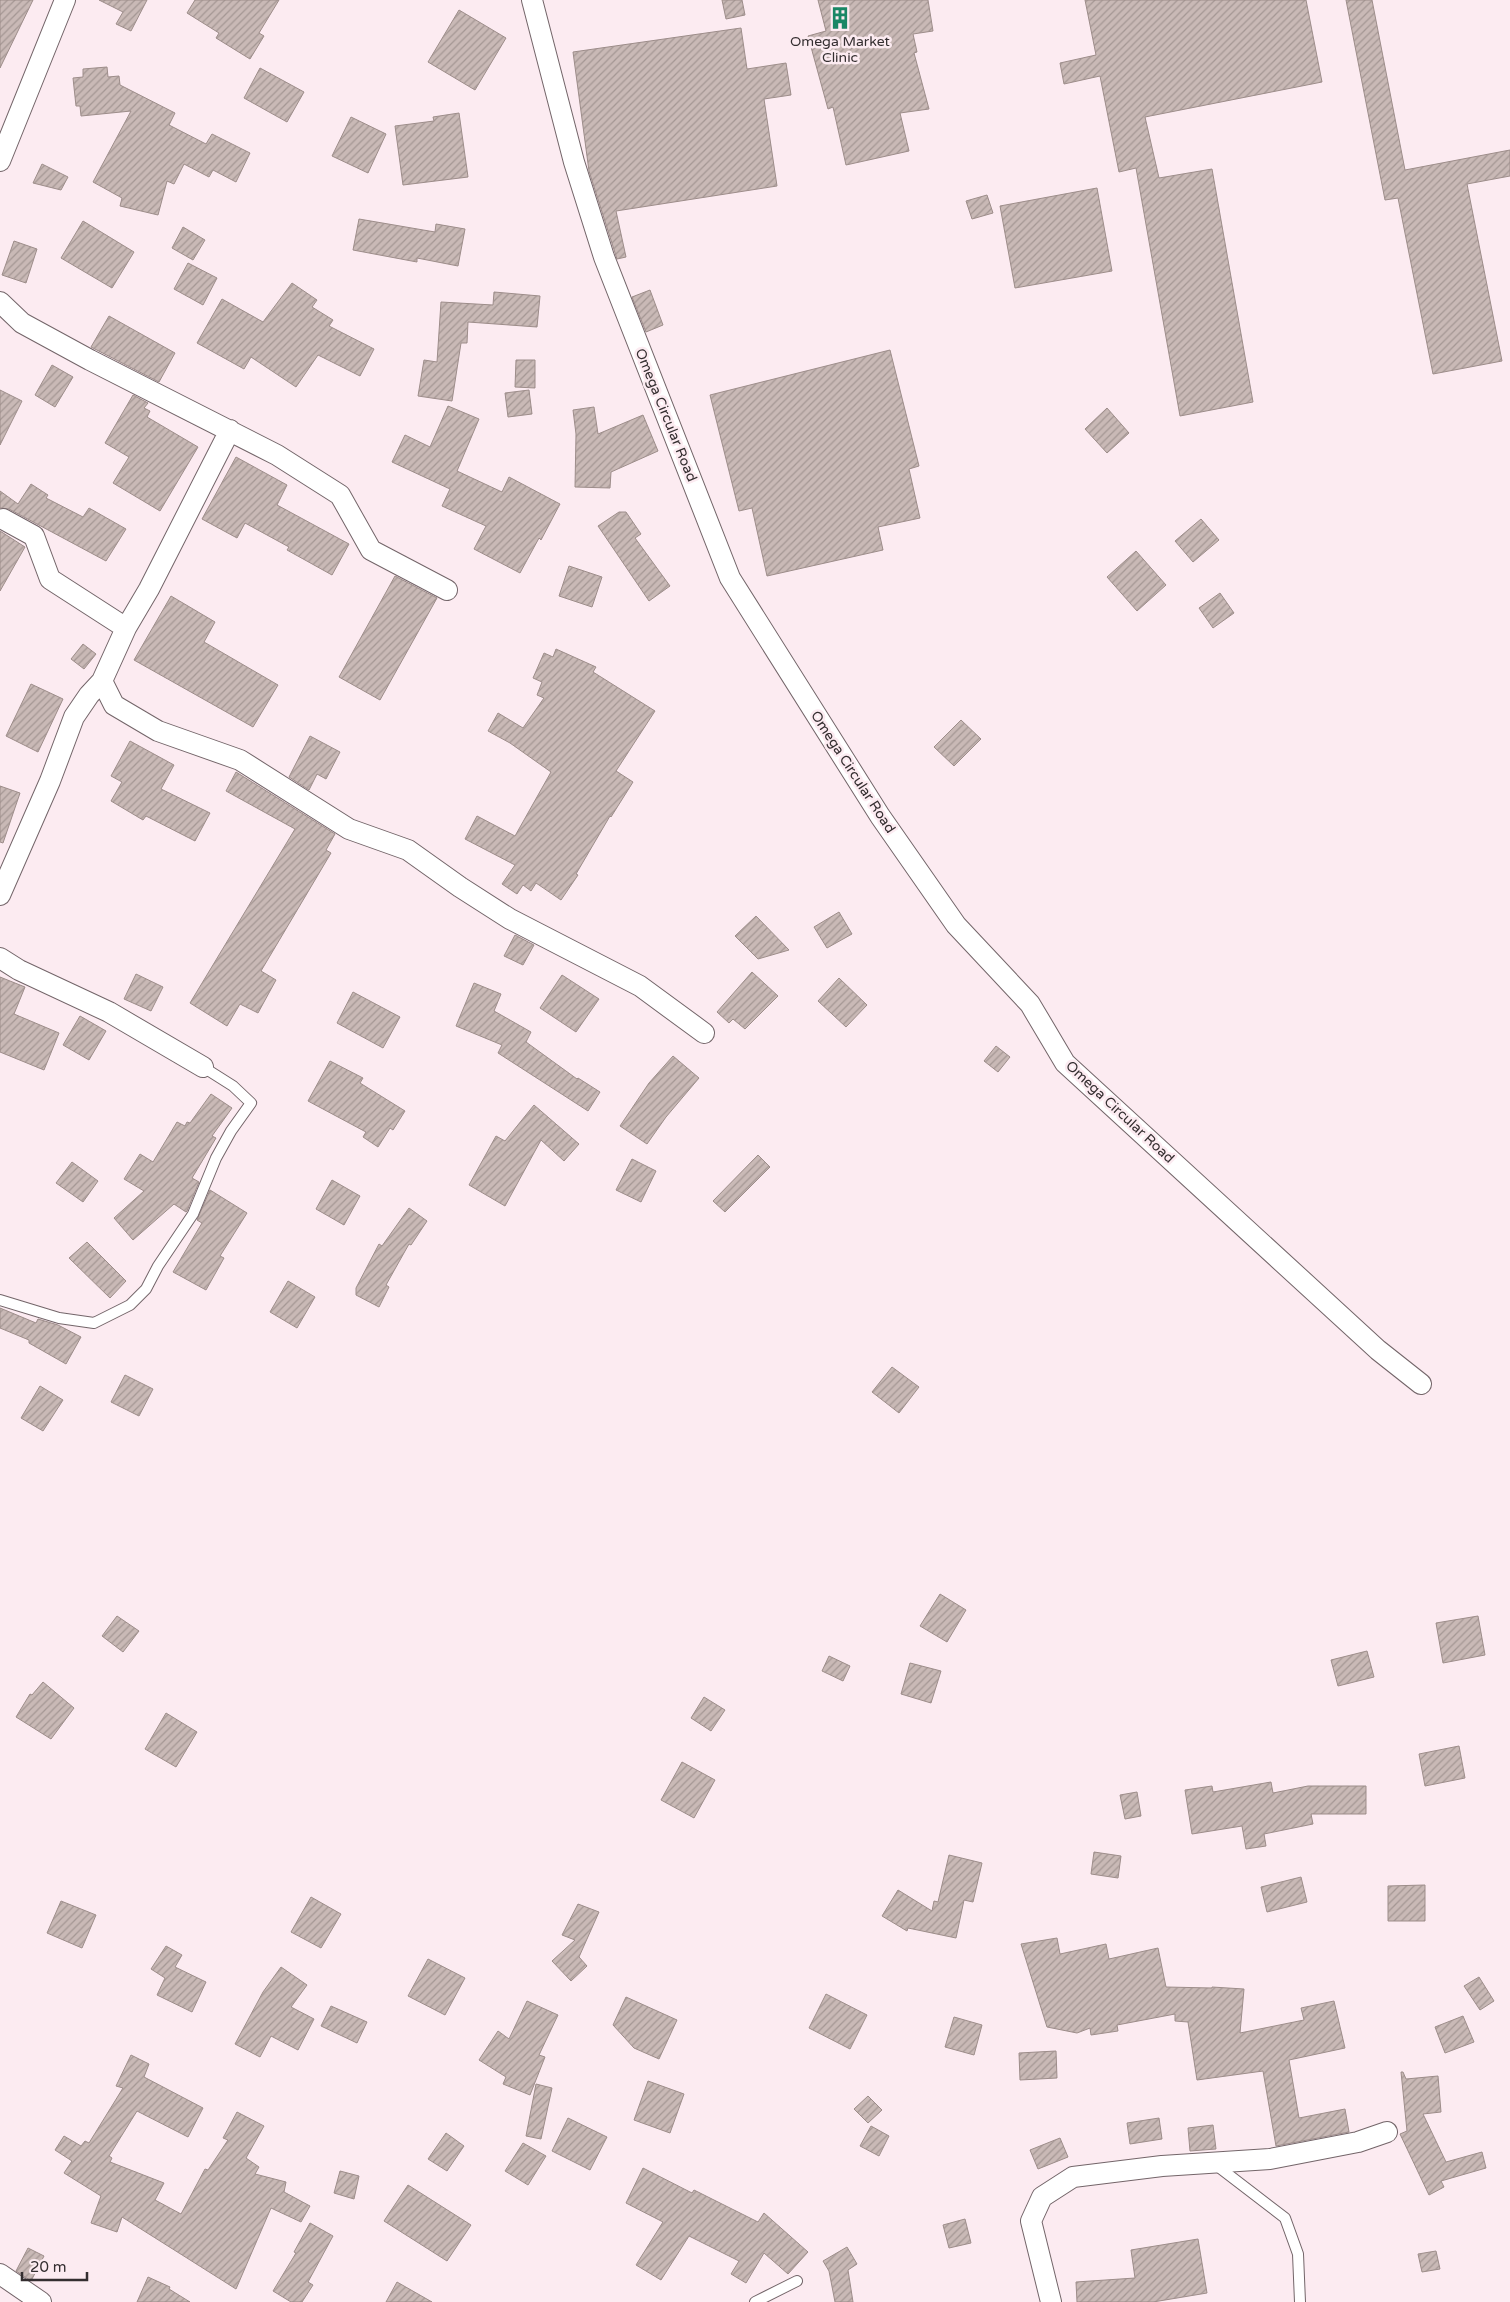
<svg xmlns="http://www.w3.org/2000/svg" width="1510" height="2302" font-family="'Varela Round',sans-serif">
<style>
.building{fill:url(#building-hatch);stroke:#9d8d8a}
.lines{fill:none;stroke-linecap:round;stroke-linejoin:round}
.service-casing{stroke:#736569;stroke-width:12}
.minor-casing{stroke:#736569;stroke-width:22}
.service{stroke:#fff;stroke-width:10}
.minor{stroke:#fff;stroke-width:20}
.labels{text-anchor:middle;dominant-baseline:central;stroke-width:5;stroke-linejoin:round;paint-order:stroke}
.poi-label{font-size:14px;fill:#342e30;stroke:#fcebf1}
.street-label{font-size:14px;fill:#342e30;stroke:#fcebf1}
</style>
<defs>
<pattern id="building-hatch" width="6" height="6" patternUnits="userSpaceOnUse" patternTransform="scale(1.25)"><rect width="6" height="6" fill="#c9b9b6"/><path d="M-1 1l2-2M0 6l6-6M5 7l2-2" fill="none" stroke="#a49794"/></pattern>
</defs>
<rect width="100%" height="100%" fill="#fcebf1"/>
<path class="building" d="M0,0H33L0,68Z
M99,0H147L131,31L116,24L123,12Z
M195,0H279L259,33L264,36L250,59L216,38L219,33L187,13Z
M722,0H742L745,15L726,19Z
M818,0H928L933,31L913,34L917,52L914,53L929,109L900,113L909,151L846,165L833,107L828,109L808,36L826,31Z
M1085,0H1306L1322,82L1145,117L1159,178L1212,169L1253,402L1180,416L1136,168L1119,172L1100,76L1064,84L1060,63L1096,55Z
M1346,0H1372L1405,170L1510,150V176L1467,184L1502,361L1433,374L1398,198L1385,200Z
M459,10L506,38L475,90L428,62Z
M741,28L747,69L786,63L791,95L764,99L777,186L616,211L626,257L617,259L589,171L573,52Z
M107,67L108,77L119,76L120,85L175,113L169,125L206,144L212,134L250,153L236,182L213,170L209,177L184,164L174,184L167,181L158,215L120,206L122,198L93,182L131,111L81,116L80,106H76L73,78L83,77V69Z
M260,68L304,92L287,122L244,98Z
M459,113L468,177L403,185L395,126L434,121L433,117Z
M351,117L386,134L368,173L332,156Z
M42,164L68,177L61,190L33,183Z
M1097,188L1112,271L1015,288L1000,206Z
M987,195L993,213L972,219L966,201Z
M359,219L435,232L436,224L465,229L458,266L417,258V262L353,250Z
M83,221L134,252L112,288L61,258Z
M183,227L205,240L193,260L172,248Z
M14,241L37,249L26,283L2,275Z
M188,263L217,278L203,305L174,289Z
M292,283L317,300L312,307L333,320L329,326L374,349L360,376L318,355L296,387L251,357L244,369L197,343L222,299L263,322Z
M650,290L663,325L646,332L632,297Z
M494,292L540,296L537,327L468,322L467,343H461L452,401L418,396L424,360L437,362L441,302L493,305Z
M109,316L175,353L159,382L91,347Z
M890,350L919,466L909,469L920,518L878,527L883,550L767,576L752,508L739,511L710,395Z
M516,360H535V388L515,387Z
M52,365L73,377L55,407L35,395Z
M0,390L22,401L0,445Z
M529,390L532,414L508,417L505,393Z
M133,395L148,403L144,408L150,411L147,417L198,447L160,511L113,483L129,457L105,443Z
M448,406L479,419L457,471L502,492L509,477L560,504L541,540L539,538L520,573L474,549L486,526L442,506L450,489L392,462L405,435L430,447Z
M594,407L598,434L643,415L658,451L611,472L610,488L575,487L576,434L573,410Z
M1107,408L1129,433L1107,453L1085,429Z
M236,457L287,485L277,505L349,544L332,575L287,550L289,547L245,523L237,538L202,519Z
M31,484L48,495L46,498L83,517L89,508L126,529L106,561L9,509L0,508V491L18,504Z
M619,512H626L641,534L635,538L670,586L649,601L598,526Z
M1201,519L1219,540L1193,562L1175,541Z
M0,531L25,547L0,591Z
M1136,551L1166,585L1137,611L1107,577Z
M569,566L602,577L592,607L559,596Z
M395,576L437,598L380,700L339,677Z
M1220,593L1234,613L1213,628L1199,608Z
M171,596L215,622L204,642L278,685L253,727L134,660Z
M83,644L96,654L84,669L71,659Z
M556,649L596,667L593,672L655,711L616,771L633,782L611,817L610,816L576,874L578,875L561,900L536,883L531,891L523,885L517,894L502,884L515,865L465,839L477,816L515,836L551,772L510,743L488,731L498,713L523,728L544,698L537,695L542,682L533,678L544,653L553,657Z
M31,684L63,699L38,752L6,736Z
M961,720L981,739L954,766L934,747Z
M310,736L340,752L326,779L317,774L309,790L289,777Z
M130,741L174,765L161,789L210,813L195,841L146,816L143,820L111,801L122,782L111,776Z
M236,772L335,834L326,850L331,853L261,971L276,980L258,1013L240,1004L227,1026L190,1003L295,829L226,791Z
M0,786L20,793L3,843L0,842Z
M839,912L852,934L827,948L814,927Z
M756,916L789,950L758,959L735,936Z
M515,935L534,945L523,965L504,956Z
M752,972L778,996L745,1029L733,1019L729,1023L717,1012Z
M136,974L163,987L151,1011L124,999Z
M562,975L599,999L576,1032L540,1008Z
M0,977L25,987L14,1014L59,1033L44,1070L0,1052Z
M839,978L867,1005L846,1027L818,1001Z
M474,983L501,994L494,1011L531,1032L526,1042L577,1079L578,1078L600,1092L588,1111L498,1053L502,1045L456,1026Z
M353,992L400,1017L383,1048L337,1023Z
M80,1016L106,1031L89,1060L63,1045Z
M996,1046L1010,1057L998,1072L984,1061Z
M673,1056L699,1078L666,1117L647,1144L620,1126L649,1083Z
M330,1061L363,1078L360,1083L405,1111L393,1130L390,1128L378,1147L363,1137L366,1132L308,1101Z
M211,1094L232,1108L212,1136L216,1138L192,1178L199,1182L187,1211L186,1212L174,1204L133,1240L114,1218L144,1191L124,1179L140,1154L153,1162L177,1122L185,1126L187,1122L190,1123Z
M534,1105L579,1144L564,1161L541,1140L505,1206L469,1185L496,1136L505,1141Z
M758,1155L770,1167L725,1212L713,1201Z
M632,1159L656,1171L641,1202L616,1190Z
M72,1162L98,1181L83,1202L56,1183Z
M332,1180L360,1196L344,1225L316,1209Z
M210,1190L247,1213L220,1256L224,1258L206,1290L173,1272L202,1223L197,1220Z
M409,1208L427,1221L411,1245L409,1244L386,1285L389,1287L379,1307L356,1295V1288L379,1244L382,1246Z
M87,1242L126,1281L110,1298L69,1258Z
M288,1281L315,1297L297,1328L270,1312Z
M0,1308L36,1323L38,1319L58,1325L81,1337L66,1364L29,1343V1340L0,1328Z
M892,1367L919,1387L899,1413L872,1392Z
M125,1375L153,1389L139,1416L111,1402Z
M40,1386L63,1400L43,1431L21,1418Z
M940,1594L966,1610L947,1642L920,1626Z
M117,1616L139,1631L123,1652L102,1636Z
M1478,1616L1485,1655L1443,1663L1436,1623Z
M1367,1651L1374,1677L1338,1686L1331,1660Z
M829,1656L850,1666L843,1681L822,1671Z
M910,1663L941,1671L931,1703L901,1694Z
M43,1682L74,1708L51,1739L16,1717L30,1694L32,1695Z
M704,1697L725,1710L711,1731L691,1718Z
M166,1713L197,1732L176,1767L145,1749Z
M1459,1746L1465,1778L1425,1786L1419,1754Z
M682,1762L715,1780L694,1818L661,1800Z
M1271,1782L1273,1793L1308,1786H1366V1814H1311L1313,1824L1264,1834L1266,1846L1246,1849L1242,1826L1192,1834L1185,1790L1212,1786L1213,1792Z
M1137,1792L1141,1816L1125,1819L1120,1795Z
M1094,1852L1121,1856L1118,1878L1091,1874Z
M949,1855L982,1863L973,1902L964,1900L956,1938L908,1928L907,1931L882,1916L898,1890L932,1911L934,1901L938,1902Z
M1301,1877L1307,1902L1267,1912L1261,1887Z
M1425,1885V1921H1388V1886Z
M311,1897L341,1914L321,1948L291,1932Z
M61,1901L96,1915L82,1948L47,1933Z
M578,1904L599,1912L579,1957L587,1966L571,1981L552,1961L575,1940L562,1935Z
M1057,1938L1060,1954L1106,1944L1109,1959L1158,1948L1166,1987L1212,1988V1987L1244,1989L1240,2033L1304,2020L1301,2008L1334,2001L1345,2048L1289,2060L1299,2118L1345,2109L1349,2132L1276,2146L1263,2071L1197,2080L1188,2022L1175,2021V2014L1117,2025L1118,2031L1091,2035L1090,2028L1077,2033L1047,2027L1021,1944Z
M166,1946L182,1955L175,1967L206,1982L192,2012L157,1995L165,1978L151,1969Z
M428,1959L465,1978L445,2015L408,1996Z
M281,1967L307,1985L291,2007L314,2019L298,2050L271,2036L260,2057L235,2044L263,1992Z
M1479,1977L1494,2001L1480,2010L1464,1986Z
M826,1994L867,2015L850,2049L809,2028Z
M626,1997L677,2020L659,2059L634,2048L613,2025Z
M527,2001L558,2015L539,2055L545,2057L530,2095L503,2084L506,2077L479,2060L498,2031L509,2039Z
M331,2006L367,2022L357,2043L321,2026Z
M1463,2016L1474,2042L1445,2053L1435,2027Z
M954,2017L982,2025L974,2055L945,2047Z
M1056,2051L1057,2078L1020,2080L1019,2053Z
M131,2055L149,2064L144,2077L203,2108L188,2137L137,2111L109,2156L112,2158L110,2162L164,2183L155,2200L181,2214L205,2169L208,2170L228,2140L223,2138L237,2112L264,2126L246,2158L259,2167L255,2174L286,2182L284,2192L310,2206L301,2222L271,2208L236,2289L122,2217L117,2232L91,2223L101,2196L64,2173L72,2161L55,2150L64,2136L81,2146L85,2141L89,2143L123,2088L116,2086Z
M1401,2072H1403L1406,2079L1438,2076L1441,2112L1423,2114L1446,2162L1482,2152L1486,2168L1441,2181L1444,2187L1429,2195L1400,2134L1407,2131Z
M648,2081L684,2094L670,2133L634,2120Z
M536,2084L552,2088L541,2139L526,2136Z
M868,2096L882,2110L868,2123L854,2109Z
M568,2118L607,2137L590,2170L552,2151Z
M1159,2118L1162,2139L1130,2144L1127,2123Z
M1213,2125L1216,2149L1190,2151L1188,2128Z
M871,2126L889,2136L879,2156L860,2146Z
M446,2133L464,2146L447,2171L428,2159Z
M1060,2138L1068,2157L1038,2169L1030,2150Z
M523,2143L546,2156L528,2185L505,2171Z
M643,2168L692,2193L694,2190L758,2222L764,2213L808,2252L788,2274L764,2253L746,2283L731,2274L739,2261L689,2236L661,2280L636,2265L663,2222L626,2203Z
M340,2171L359,2176L354,2199L334,2193Z
M408,2185L471,2225L447,2261L384,2221Z
M965,2219L971,2243L949,2248L943,2225Z
M310,2223L333,2236L308,2282L313,2285L302,2302H291L273,2291L296,2253L294,2252Z
M1198,2239L1207,2293L1153,2302H1077L1076,2282L1135,2278L1131,2250Z
M847,2247L857,2264L848,2270L853,2302H835L829,2271L823,2261Z
M28,2248L44,2256L31,2281L16,2271Z
M1436,2251L1440,2269L1422,2272L1418,2254Z
M148,2277L170,2287L169,2289L190,2302H137Z
M397,2282L432,2302H386Z"/>
<g class="lines">
<defs>
<path id="service" d="M0,1300L59,1318L94,1323L130,1305L146,1289L158,1266L193,1214L216,1158L231,1131L251,1103L233,1086L203,1067
M1216,2165L1285,2218L1298,2254L1300,2302
M755,2302L797,2281"/>
<path id="minor" d="M532,0L574,162L604,257L730,578L880,816L956,925L1030,1004L1065,1063L1378,1350L1421,1384
M0,161L65,0
M0,302L22,323L90,360L277,455L340,495L371,550L447,590
M3,519L34,536L50,579L126,628
M102,681L114,705L158,731L240,760L349,829L408,850L460,887L510,919L640,986L704,1033
M0,895L50,781L74,717L89,695L102,681L126,628L149,589L230,430
M0,958L19,970L109,1012L203,1067
M0,2274L41,2302
M1051,2302L1031,2221L1042,2197L1073,2177L1162,2166L1270,2159L1358,2142L1387,2132"/>
</defs>
<use href="#service" class="service-casing"/>
<use href="#minor" class="minor-casing"/>
<use href="#service" class="service"/>
<use href="#minor" class="minor"/>
</g>
<defs>
<symbol id="building-bare" viewBox="-9 -9 18 18"><path d="M-4-6H4V6H1V3H-1V6H-4ZM-2.5-4.3h1.7v1.8h-1.7ZM.8-4.3h1.7v1.8H.8ZM-2.5-1h1.7V.8h-1.7ZM.8-1h1.7V.8H.8Z" fill="#198765" stroke="#fcebf1" stroke-width="2.5" paint-order="stroke"/></symbol>
</defs>
<g fill-rule="evenodd">
<use href="#building-bare" x="824" y="2" width="32" height="32"/>
</g>
<g class="labels">
<g class="poi-label">
<text x="840" y="41">Omega Market<tspan x="840" dy="16">Clinic</tspan></text>
</g>
<g class="street-label">
<text transform="translate(666 415) rotate(68)">Omega Circular Road</text>
<text transform="translate(853 772) rotate(57)">Omega Circular Road</text>
<text transform="translate(1120 1112) rotate(43)">Omega Circular Road</text>
</g>
</g>
<path d="M22 2272v8h65v-8" fill="none" stroke="#342e30" stroke-width="2.5"/>
<text x="30" y="2272" font-size="15" fill="#342e30" stroke="#fcebf1" stroke-width="4" paint-order="stroke">20 m</text>
</svg>
